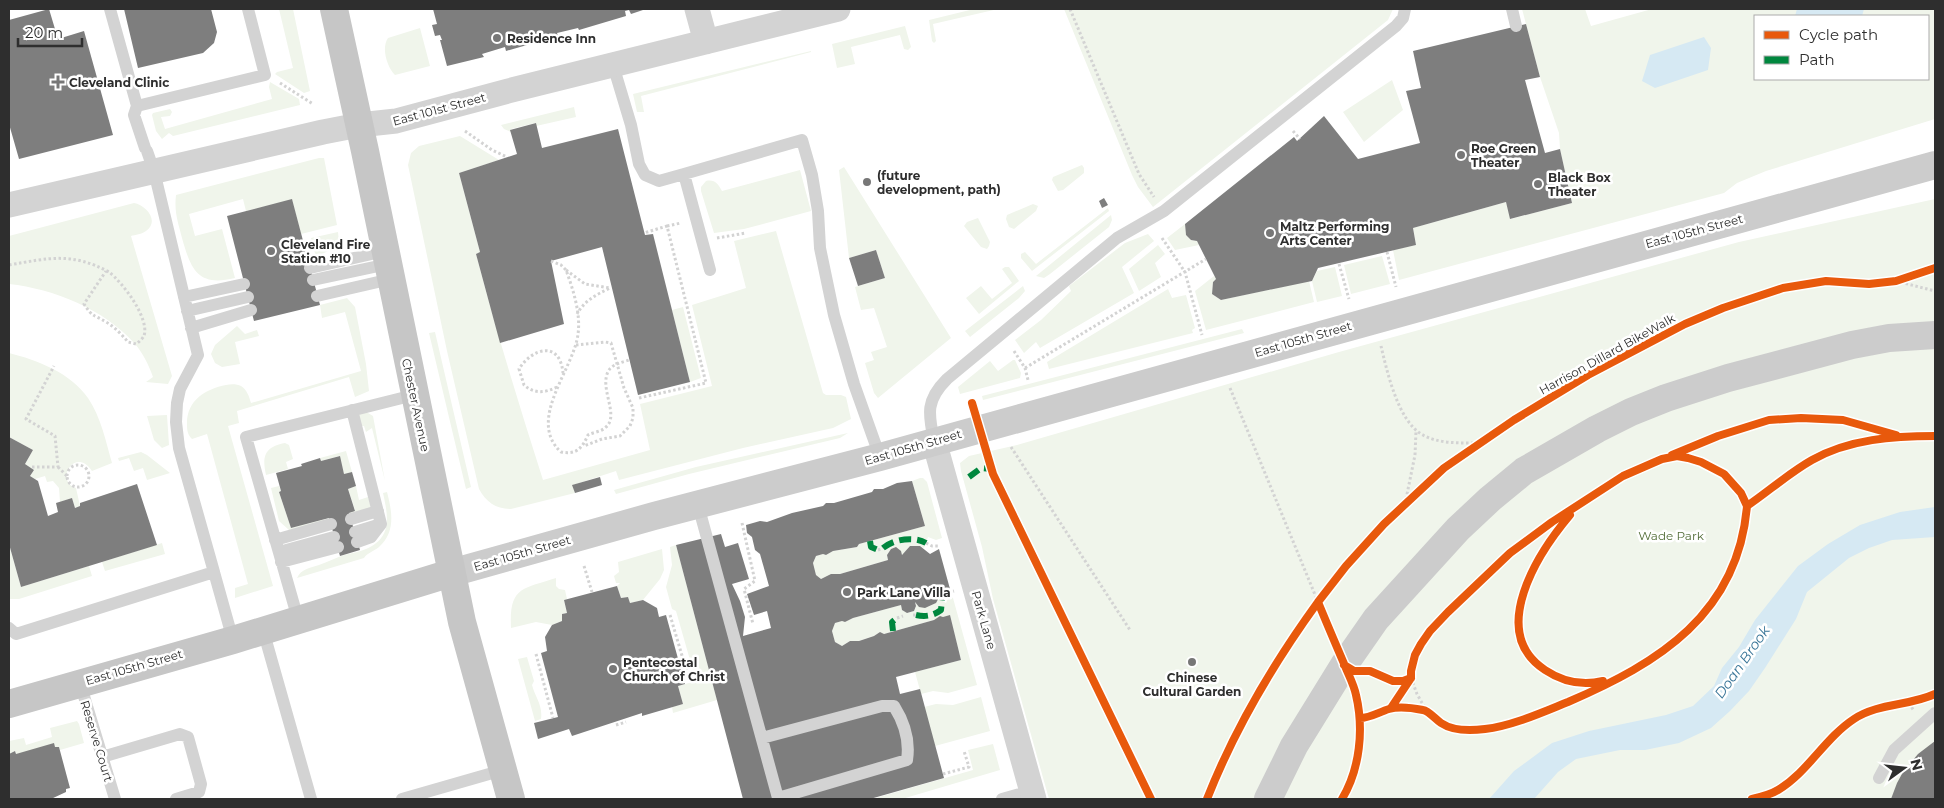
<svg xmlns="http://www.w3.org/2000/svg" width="1944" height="808" font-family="Montserrat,sans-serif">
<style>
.green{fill:#f0f5eb;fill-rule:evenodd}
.water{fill:#d6e9f3}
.building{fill:#7e7e7e}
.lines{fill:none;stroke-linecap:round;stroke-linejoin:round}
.path{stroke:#d3d3d3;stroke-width:3;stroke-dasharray:2.5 2.5;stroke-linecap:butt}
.lane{stroke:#d3d3d3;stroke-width:12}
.street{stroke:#d3d3d3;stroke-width:25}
.secondary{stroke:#ccc;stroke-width:28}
.primary{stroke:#c6c6c6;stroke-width:28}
.quiet{stroke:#00873e;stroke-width:6;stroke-dasharray:12 6;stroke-linecap:butt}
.cycleway-casing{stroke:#fff;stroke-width:11}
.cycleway{stroke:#e8590c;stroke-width:8}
.poi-dot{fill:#777;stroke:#fff;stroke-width:2}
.labels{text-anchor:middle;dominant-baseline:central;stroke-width:5;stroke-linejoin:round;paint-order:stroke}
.poi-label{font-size:12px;font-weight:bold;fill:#2e2e2e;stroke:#fff;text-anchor:start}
.street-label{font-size:12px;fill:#2e2e2e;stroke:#fff}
.park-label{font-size:12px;fill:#526d38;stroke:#fff}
.water-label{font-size:14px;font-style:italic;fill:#367396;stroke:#fff}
</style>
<rect width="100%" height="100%" fill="#fff"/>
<path class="green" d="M279,9H293L310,91L304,93L275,74L277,72L293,68Z
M974,9H998L933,24L936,41L934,43L932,41L929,20Z
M1064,9H1393L1388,20L1153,207L1138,187L1132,175Z
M1522,9H1585L1591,26L1652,9H1935V119L1766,171L1737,183L1724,193L1399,280L1393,250L1416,245L1413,228L1506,202L1511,219L1572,203L1560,149L1559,133L1540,77ZM1755,16H1928V79H1755Z
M905,26L911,47L908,50L904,49L900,35L851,47L855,64L837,68L832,44Z
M420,28L430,66L395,75C387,67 381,48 388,38Z
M811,51V52L641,96L644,112H637L633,94Z
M1392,80L1403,110L1364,142L1343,112Z
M270,82L299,99L300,105L173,136L169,133L162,139L156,131L152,115L153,113L170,109L172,112L170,116L161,117L165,129L272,99L269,87Z
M574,107L576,117L536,126L535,123L511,129V132L504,129L501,125Z
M460,136L499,160L459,173L480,252L476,254C496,330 519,405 543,480L650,450L640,404L712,386L692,305L746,288L734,241L776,231L823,393L826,395H841L846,397L851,419L833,428L743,448L619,480L616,471L573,485L575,493L511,509C496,509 486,502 479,489L447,351L408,165L411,153L419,146Z
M319,158H324L337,225L301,234L292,200L246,211L243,199L189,214L195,236L222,229L235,278C198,287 191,270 182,238C178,222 174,212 176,195Z
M1082,165L1084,168V173L1063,190L1058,191L1052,180L1053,177Z
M844,167L951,338L878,398L874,393L865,363L874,360L871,352L887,347L874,308L861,310L855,287L885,278L876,250L849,258L839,170Z
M800,170L811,211L744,229L714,233L701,191V187L706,181C715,179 718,184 722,191Z
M1935,199V799H1049L993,599L982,547L961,471L960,463L969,456L1017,445L1339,352L1739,242Z
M134,203C146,205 160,221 146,231C142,234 135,235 131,236L172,376L168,384L146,382L153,377C149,366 143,353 135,344C104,309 54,289 9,284V236Z
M1033,204L1038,206L1036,211L1014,229L1009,227L1006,219L1007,215Z
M1108,208L1109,211L1032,271L1021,258V254L1025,252L1036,264Z
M1111,215L1112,220L1109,227L1050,274L1044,278L1036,276Z
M978,218L990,242L989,246L987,249L981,247L964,226L967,222Z
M1185,224L1186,235L1191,240L1197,241L1199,245L1175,250L1167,238Z
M338,232L339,242L338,246L316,257L311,238Z
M1148,234L1154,241L1122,267L1134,293L1040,348L1036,342L1024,353L1015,340L1041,320L1071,291L1069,286L1125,243Z
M1158,245L1165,254L1155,263L1161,277L1139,291L1129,269Z
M1382,256L1390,284L1351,294L1344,265Z
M1005,267H1009L1019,281L979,314L966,298L981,286L992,299L1012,283L1002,269Z
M1335,267L1342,296L1317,302L1312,281L1317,271Z
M1214,276L1216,279L1213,282L1212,294L1221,300L1309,281L1314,302L1206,330L1195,291Z
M1023,286L1025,291L1019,298L970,337L965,331Z
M1168,289L1172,298L1186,295L1195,328L1192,330L1193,333L1049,369L1047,362Z
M347,298L355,307L366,364L369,391L355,397L349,377L237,411L239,423L228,426L273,586L235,598V588L248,584L207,434L192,439C188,435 187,431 187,425C186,401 205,389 226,385C231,384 237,384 241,386C247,390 249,396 251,403L361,371L345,312L322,318L320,305Z
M683,307L701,378L690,382L672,310Z
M237,326L245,334L257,330L259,336L235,342L240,364L222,367L215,363L211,354L215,345Z
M1242,329L1244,333L983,400L982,396Z
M435,332L471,487L466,489L429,333Z
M9,353C37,360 71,373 88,398C101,417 106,442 112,463L92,471C75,446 54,481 76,488L80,506L75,508L72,498L60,502L59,488L53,481L47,482L45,476L35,479L30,476L34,470L25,464L33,450L9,437Z
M1013,360H1015L1021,373L1020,378L960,394L958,387L990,361L998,371Z
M363,410L373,416L385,481L372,428L366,432L364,426H359L357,412Z
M167,415L169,445L162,448L154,440L147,416Z
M848,433L840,438L689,474L616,494L614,490L696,467Z
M285,443L289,445L293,459L286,462L288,469L266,475C262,457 264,447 285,443Z
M346,451L352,472L344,474L339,456L321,461L320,458Z
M141,452L147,455L170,473L147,480L143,468L134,471L129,458L119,461L118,458Z
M920,478H923L927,482L942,538L936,540L928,537L924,548L920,546H910L902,555L900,551L896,548L891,549L887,555L888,560L840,574H832L821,579L816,575L813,563L816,556L823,554L826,555L833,551L857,547L859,544L925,526L912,481Z
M279,486L281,491L279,492L291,528L329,518L330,522L289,530L279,521L271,488Z
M356,486L359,500L368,497L371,506L369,510L350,517L349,513L355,510L348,489Z
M387,492C392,511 396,532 379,547C374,551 367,553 364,558L297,578C301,569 310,568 319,565C328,562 335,558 344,555C351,553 359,552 366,549C393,537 388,516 383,493Z
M162,543L165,554L105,571L102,562Z
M9,544L21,587L89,566L92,576L19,599H9Z
M676,545L717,700L673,713L672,707L683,704L678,686L696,681L676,611L672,609L666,587L672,565L670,547Z
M662,549L664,570L660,579L643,600L630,603L628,597L621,598L617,586L620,583H616L614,576L619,572L618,562Z
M556,578V586L559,589L565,590L567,599L564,600L567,613L562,614V621L552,625L536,622L511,628C509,587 522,589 556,578Z
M949,596L953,598L977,685L948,693L933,691L921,694L915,672L961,660L950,616L943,617L940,616L934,620L884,634L880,632L874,636L859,641H850L842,646L835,642L832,631L835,623L842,621L845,622L853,618L901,605L902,610L908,613L914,611L916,607L915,602C923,611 932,607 939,599L946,603Z
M527,657L534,681L532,685C535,697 543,705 541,719L535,721L518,659Z
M981,697L990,731L935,746L924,707L936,704L953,705Z
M77,721L79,724L84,743L60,750L59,747H55L16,754L15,751L9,754V741L24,738L26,745L52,737L50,728Z
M993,744L1000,770L902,799H872L973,770L968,750Z"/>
<path class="water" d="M1797,9H1864L1862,16H1795Z
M1704,37L1711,48L1708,70L1655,88L1642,81L1650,55Z
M1935,507V537L1892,540L1869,548L1849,558L1807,592L1796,619L1765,668L1749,691L1730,711L1711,728L1679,743L1645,750H1620L1576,759L1558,772L1534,799H1489L1514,771L1552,743L1589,731L1666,715L1693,706L1714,686L1722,668L1739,647L1755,620L1798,566L1828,544L1860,525L1900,512Z"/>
<path class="building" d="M49,9L58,39L84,31L113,135L19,159L9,124V20Z
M124,9H211L217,32L214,43L203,53L138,68Z
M433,9H646L631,14L629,10L625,11L626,16L579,30L578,28L557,33L558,36L506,51L505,47L482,54L484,57L447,66L440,40H442L440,35L435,36L432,25L437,24Z
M1526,24L1540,77L1525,80L1545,153L1560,149L1572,203L1510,219L1506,202L1413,228L1416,245L1318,268L1312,281L1221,300L1212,294L1213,282L1216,279L1197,241L1191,240L1186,235L1185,224L1294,137L1297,141L1324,116L1358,159L1420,143L1406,91L1421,88L1413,51Z
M536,123L542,148L618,129L645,235L653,234L690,382L638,395L602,247L551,261L564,324L500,343L476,254L480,252L459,173L517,154L510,130Z
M1104,198L1108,205L1102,208L1099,201Z
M292,199L320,305L254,321L227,216Z
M876,250L885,278L858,286L849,258Z
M9,437L33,450L25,464L34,470L30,476L38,481L48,516L58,512L56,503L72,498L75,508L80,506V503L137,484L157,545L21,587L9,544Z
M340,456L344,474L352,472L356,486L348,489L355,511L349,513L360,550L340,556L329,518L291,528L279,492L281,491L276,473L302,466L301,464L320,458L321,461Z
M600,477L602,485L575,493L572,485Z
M912,481L925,526L859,544L857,547L833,551L826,555L823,554L816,556L813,563L816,575L821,579L831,574H840L888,560L887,555L891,549L896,547L901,551L902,555L910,546H920L930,554L939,549L950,589H940L941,594L936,603L925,608L919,607L915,602L916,606L914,611L907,613L902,610L901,605L853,618L845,622L842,621L835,623L832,631L835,642L842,646L850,641H859L874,636L880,632L884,634L934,620L940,616L943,617L950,615L961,660L896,677L900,694L920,689L944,778L870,799H743L676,545L721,534L725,547L738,543L749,579L732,584L740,601L745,617L743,636L771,628L767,611L754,615L747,594L769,586L760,554L755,550L752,537L747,533L746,525L760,521L767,522L792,513L823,506L826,503H834L872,492L874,489H883L897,483Z
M617,586L621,598L628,597L630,603L643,600L657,608L659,617L666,615L685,684L678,686L683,704L642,716V713L572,736L569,729L538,739L534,723L558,717L541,653L547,651L545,637L552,625L562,621V614L567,613L564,600Z
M1935,741V799H1891L1897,783L1903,772L1918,754Z
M54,743L55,747H59L70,788L66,789V792L51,799H9V754L15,751L16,754Z"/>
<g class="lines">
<path class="path" d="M1070,9L1139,174L1154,197
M280,83L313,104
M465,131L492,150L507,157
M1293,131L1300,139
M667,226L681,223
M717,238L746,233
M1162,238L1185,272L1202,335
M1387,252L1396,287
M551,261L561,265L566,270C573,289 581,314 578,334C574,369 526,420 561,452C577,455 582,448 588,435C593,432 601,432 606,427C620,415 598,387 609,370C613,364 623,362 629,360
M1339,264L1349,299
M9,265C49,258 72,252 109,272C122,282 150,318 144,336C142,339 139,342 136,344L128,342C122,335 115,327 106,322C93,314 93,318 84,304L106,271
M566,270L585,284L610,288C596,295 585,300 577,314
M1896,281L1935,291
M576,345L605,342L611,343L624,388L633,408V418L630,426L620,436L602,439L584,446
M1381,346C1387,371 1398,422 1423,435C1439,444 1461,443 1480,443
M1014,351L1025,368L1028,380
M1025,368L1206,259
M557,387C545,393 534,394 524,385L519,369C532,348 560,340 563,373
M1230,388L1318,602
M639,398L706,383L667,226L644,233
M1011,447L1130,630
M67 476a11 11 0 1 1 22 0a11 11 0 1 1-22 0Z
M32,467H58L55,436L26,419L54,366
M58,467L67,476
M1405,504L1415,455L1416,431
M742,523L755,581L744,589L753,624
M926,543L932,546H940
M878,550L883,548
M584,566L592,592
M942,600L947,593L954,591
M670,615L688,676
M913,615H916
M897,618L903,616
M536,654L553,718
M1411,678L1417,694L1426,710
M1909,703L1914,711
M616,725L626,722
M943,774L969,767L964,751"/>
<path class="lane" d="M110,9L137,106L134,115L145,148
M1512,9L1516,26
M613,65L631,125L639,164L645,175L659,181L684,174L710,270
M137,106L265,75L248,9
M147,151L154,171L198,355L180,389L177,403L176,422L179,448L214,572
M684,174L802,140L812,175L818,211L820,248L834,315L854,384L880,457
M310,268L385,251
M313,280L388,264
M317,296L391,279
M184,297L244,284
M187,311L248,297
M191,328L251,310
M352,410L381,524L355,532
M934,441C928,413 926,400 947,379L1117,238L1164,211L1396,26L1403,18L1405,9
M698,505L778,798L907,760C910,741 904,722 894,706H882L762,738
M351,519L378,511
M275,540L331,524
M357,542L371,537L381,524
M279,552L334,537
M281,562L338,547
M298,619L246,437L414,395
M9,628L16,634L214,572L233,640
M263,630L311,799
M80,683L115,799
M102,757L180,734L188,737L201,784L199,792L176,799
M1879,778L1894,750L1935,713
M402,799L503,770
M1002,799L1031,791"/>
<path class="street" d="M697,9L706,42
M9,205L323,132L359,125L396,121L508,91L838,9
M934,441L1034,799"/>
<path class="secondary" d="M451,573L654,516L880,457L1935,165
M1268,799L1294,746L1344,665L1376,619L1458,529L1490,499L1524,471L1597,429L1631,412L1666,398L1728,378L1852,345L1889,338L1935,335"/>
<path class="primary" d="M334,9L365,151L462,622L511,799
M9,704L233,640L451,573"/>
<path class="quiet" d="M969,477L981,468L991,469
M870,541L871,547L878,550
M883,548C894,539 914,536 926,543
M916,615C925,617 933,616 941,610L942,600
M893,631L892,622L897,618"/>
<defs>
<path id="cycleway" d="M972,403L993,474L1151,799
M1672,455L1718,436L1769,420L1801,418L1843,420L1896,435
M1570,515C1538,553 1487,632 1545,670C1563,682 1582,686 1603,681
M1344,665L1354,671H1370L1393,681H1403L1411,678
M1391,708L1411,678V671L1415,655L1421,644L1430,631L1448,612L1510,553L1552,522L1623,476L1662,459L1677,456L1688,458L1701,462L1724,474L1741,493L1747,506
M1360,718C1370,718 1379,712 1389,709C1399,706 1413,708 1423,710C1429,711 1435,719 1441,723C1453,731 1470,731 1485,729C1512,726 1543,712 1568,702C1659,663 1738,614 1747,506C1769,491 1789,473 1812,460C1849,439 1894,436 1935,436
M1207,799C1235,728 1273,664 1318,602
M1342,799C1360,769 1364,729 1356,695C1354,685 1349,676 1345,666C1336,645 1327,624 1318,602L1346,566L1384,524L1444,468L1514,420L1588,375L1685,324L1723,308L1783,288L1826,281L1869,284L1896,281L1935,268
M1752,799C1761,797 1770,795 1778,790C1808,772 1825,738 1854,719C1878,703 1909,706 1935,694"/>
</defs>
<use href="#cycleway" class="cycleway-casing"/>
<use href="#cycleway" class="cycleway"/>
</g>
<g class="poi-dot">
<circle cx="497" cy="38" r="5"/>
<path d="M55.5 74.5h5v5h5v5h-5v5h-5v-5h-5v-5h5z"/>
<circle cx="1461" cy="155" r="5"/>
<circle cx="867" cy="182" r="5"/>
<circle cx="1538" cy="184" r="5"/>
<circle cx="1270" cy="233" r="5"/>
<circle cx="271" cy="251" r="5"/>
<circle cx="847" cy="592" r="5"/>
<circle cx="1192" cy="662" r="5"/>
<circle cx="613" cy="669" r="5"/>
</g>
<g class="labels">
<g class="poi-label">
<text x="507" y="38">Residence Inn</text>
<text x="69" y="82">Cleveland Clinic</text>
<text x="1471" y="148">Roe Green<tspan x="1471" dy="14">Theater</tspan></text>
<text x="877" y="175">(future<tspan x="877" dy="14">development, path)</tspan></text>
<text x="1548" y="177">Black Box<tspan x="1548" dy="14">Theater</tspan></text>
<text x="1280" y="226">Maltz Performing<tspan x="1280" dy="14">Arts Center</tspan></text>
<text x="281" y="244">Cleveland Fire<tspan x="281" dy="14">Station #10</tspan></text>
<text x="857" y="592">Park Lane Villa</text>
<text x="623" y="662">Pentecostal<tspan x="623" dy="14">Church of Christ</tspan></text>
<text x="1192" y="677" text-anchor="middle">Chinese<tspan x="1192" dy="14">Cultural Garden</tspan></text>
</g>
<g class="street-label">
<text transform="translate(439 109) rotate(-15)">East 101st Street</text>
<text transform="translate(1694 231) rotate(-15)">East 105th Street</text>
<text transform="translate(1303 339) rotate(-16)">East 105th Street</text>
<text transform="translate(1607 354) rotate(-29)">Harrison Dillard BikeWalk</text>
<text transform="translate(416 405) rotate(78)">Chester Avenue</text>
<text transform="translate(913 447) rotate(-16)">East 105th Street</text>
<text transform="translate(522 553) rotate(-16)">East 105th Street</text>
<text transform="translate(984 620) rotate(74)">Park Lane</text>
<text transform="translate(134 667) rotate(-16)">East 105th Street</text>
<text transform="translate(97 741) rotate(73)">Reserve Court</text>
</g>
<g class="park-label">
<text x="1671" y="535">Wade Park</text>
</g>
<g class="water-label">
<text transform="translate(1742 662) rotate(-55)">Doan Brook</text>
</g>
</g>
<rect width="1944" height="808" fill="none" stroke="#2e2e2e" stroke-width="20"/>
<rect x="1754" y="15" width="175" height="65" fill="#ffffff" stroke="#ababab"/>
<rect x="1764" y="31" width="25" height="8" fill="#e8590c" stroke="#ababab"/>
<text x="1799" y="40" font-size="15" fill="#2e2e2e">Cycle path</text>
<rect x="1764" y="56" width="25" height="8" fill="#00873e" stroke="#ababab"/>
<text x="1799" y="65" font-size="15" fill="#2e2e2e">Path</text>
<g transform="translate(1904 768) rotate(75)" stroke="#ffffff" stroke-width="4" paint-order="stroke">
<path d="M0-4L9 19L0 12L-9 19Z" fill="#2e2e2e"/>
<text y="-8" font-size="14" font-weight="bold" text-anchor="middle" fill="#2e2e2e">N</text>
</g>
<path d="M18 38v8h64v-8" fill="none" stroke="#2e2e2e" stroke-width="2.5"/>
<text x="25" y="38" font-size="15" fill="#2e2e2e" stroke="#ffffff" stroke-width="4" paint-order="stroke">20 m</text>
</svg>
